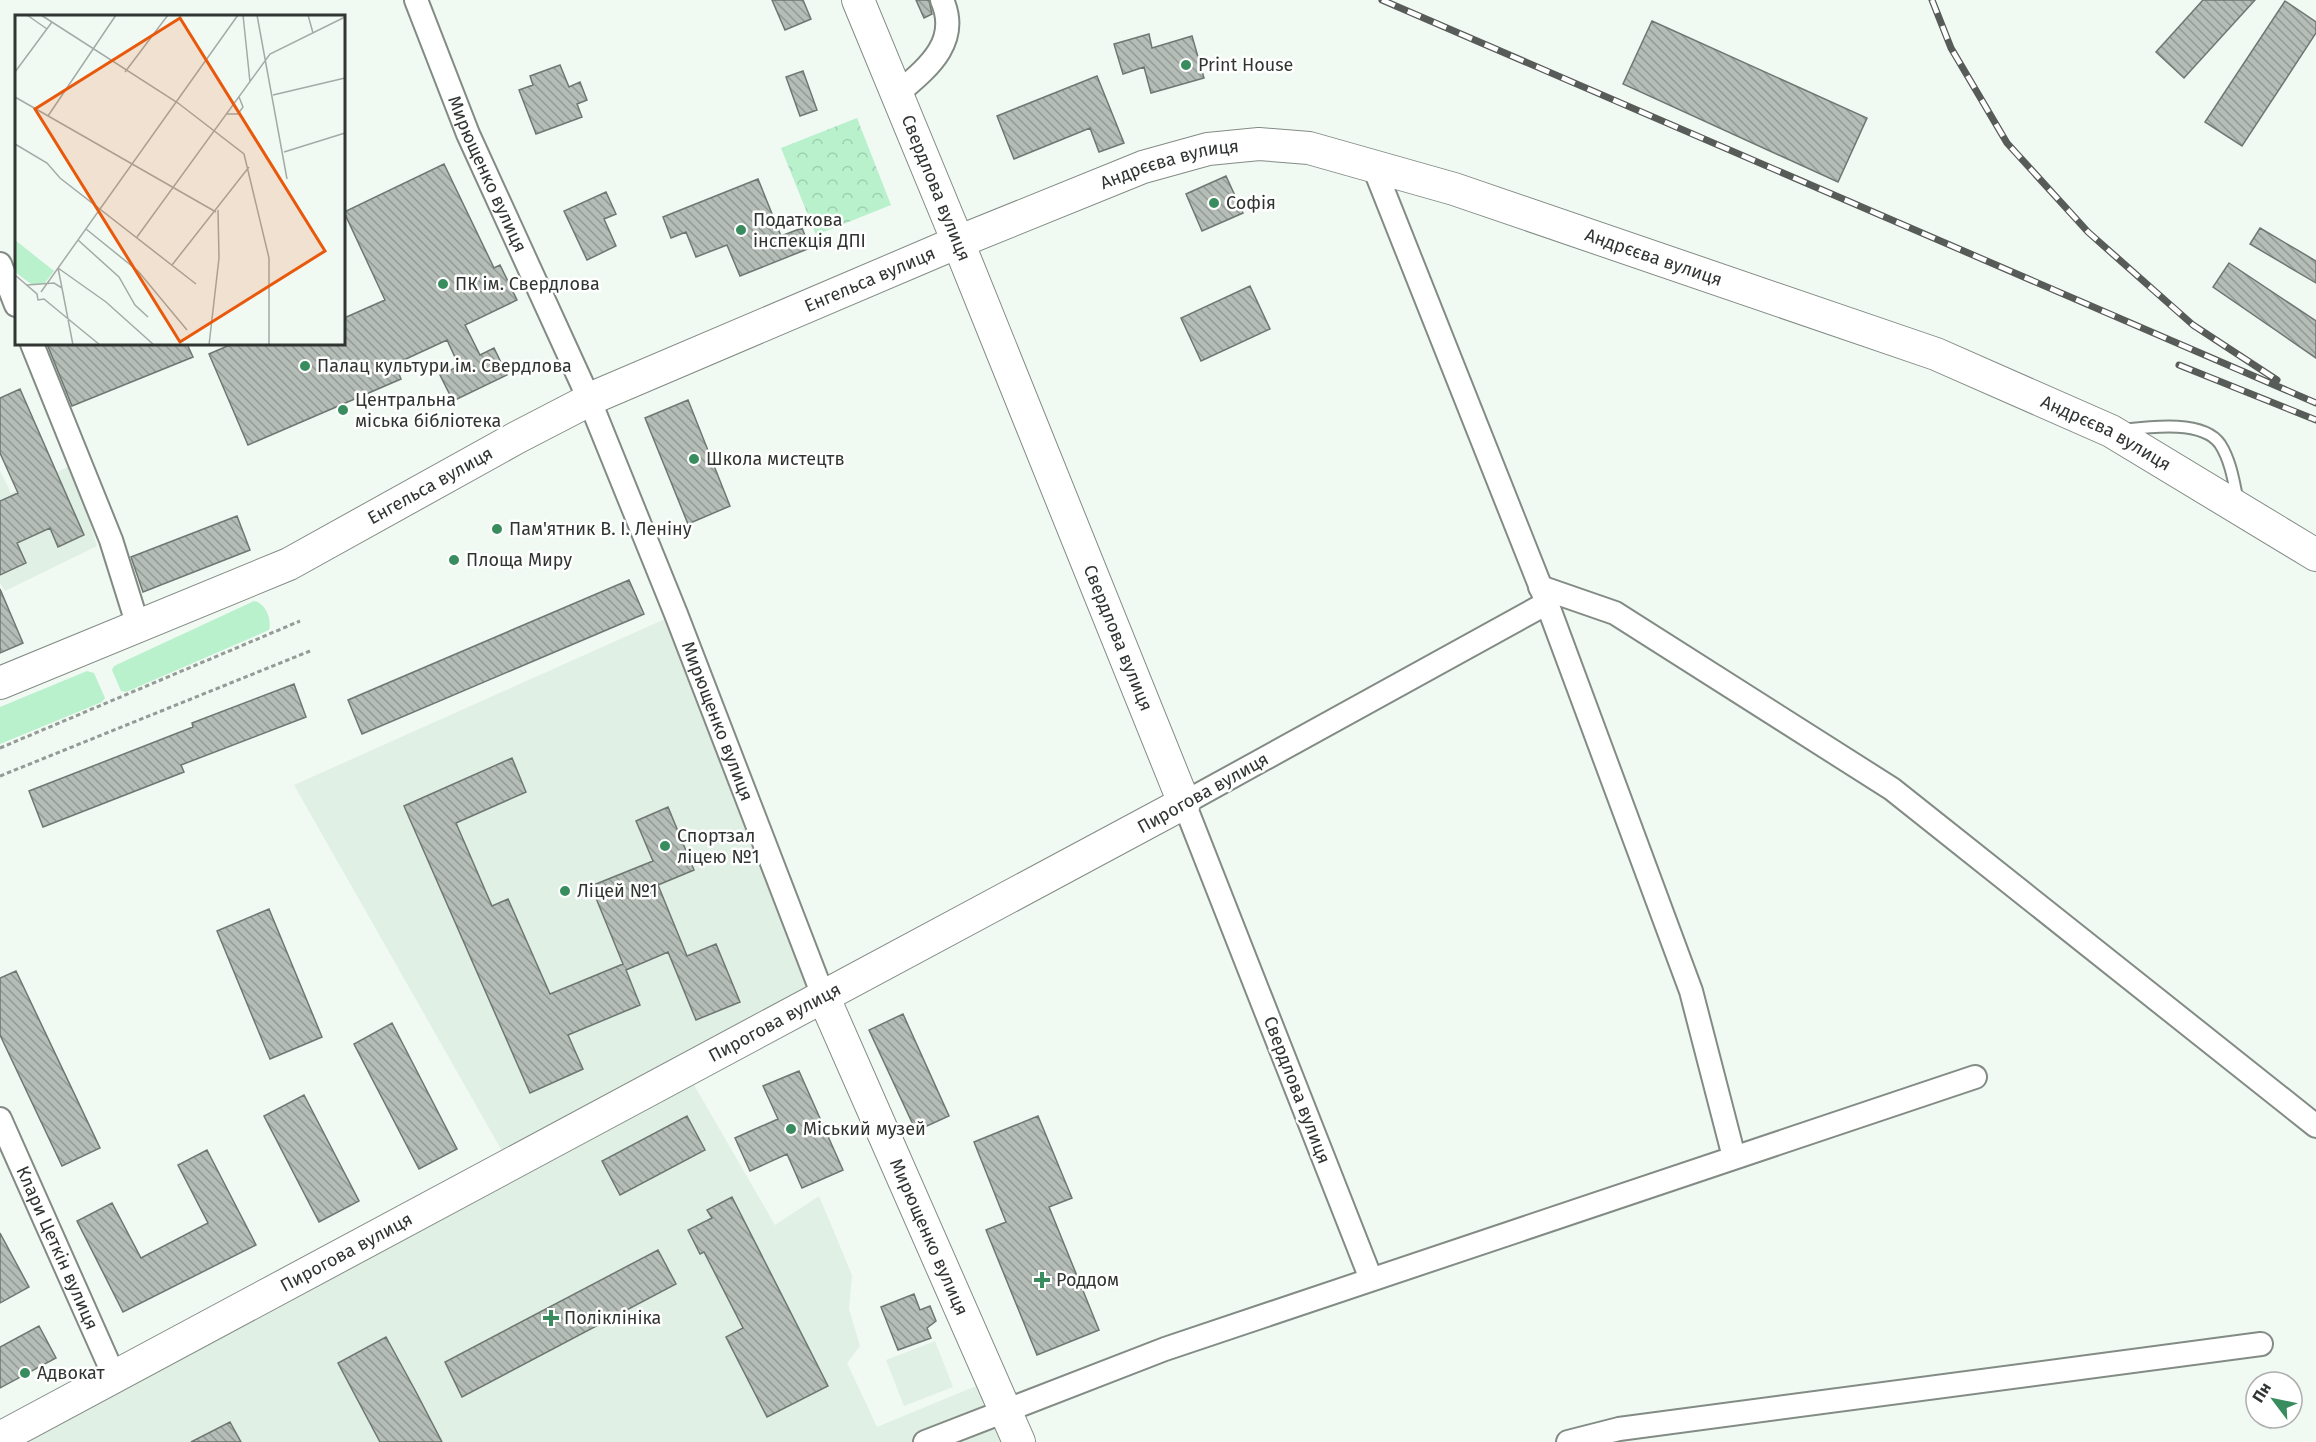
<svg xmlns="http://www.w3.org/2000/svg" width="2316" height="1442" font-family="'Fira Sans',sans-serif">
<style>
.built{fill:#e0f0e5}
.grass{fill:#b8f1cc}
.park{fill:url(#park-crowns)}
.building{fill:url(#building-back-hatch);stroke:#6f7772;stroke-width:1.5}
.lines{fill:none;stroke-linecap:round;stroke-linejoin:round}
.lane-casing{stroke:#838b85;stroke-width:14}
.street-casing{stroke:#838b85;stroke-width:26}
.secondary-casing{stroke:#838b85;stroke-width:34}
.path{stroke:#949a95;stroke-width:3;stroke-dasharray:4.5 3;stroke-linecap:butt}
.lane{stroke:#fff;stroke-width:10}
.street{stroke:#fff;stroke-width:22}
.secondary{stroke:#fff;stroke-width:32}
.rail-casing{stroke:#585c59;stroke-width:7}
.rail{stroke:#fff;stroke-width:4.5;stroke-dasharray:14;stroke-linecap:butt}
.poi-dot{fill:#398c5e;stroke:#fff;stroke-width:2}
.labels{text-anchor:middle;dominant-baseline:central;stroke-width:5;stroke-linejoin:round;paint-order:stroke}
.poi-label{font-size:18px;fill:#313532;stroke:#fff;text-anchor:start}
.street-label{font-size:18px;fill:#313532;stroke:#fff}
.inset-road{fill:none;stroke:#a4aba6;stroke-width:1.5}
.view{fill:#e8590c;fill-opacity:0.15;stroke:#e8590c;stroke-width:3}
.inset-edge{fill:none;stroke:#313532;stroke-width:3}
</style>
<defs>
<pattern id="park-crowns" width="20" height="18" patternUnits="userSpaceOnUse" patternTransform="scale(1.5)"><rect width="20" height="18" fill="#b8f1cc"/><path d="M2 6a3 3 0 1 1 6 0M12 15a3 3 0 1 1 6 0" fill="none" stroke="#9fcfb0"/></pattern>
<pattern id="building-back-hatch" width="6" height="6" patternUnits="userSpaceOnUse" patternTransform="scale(1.5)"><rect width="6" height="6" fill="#b5bdb7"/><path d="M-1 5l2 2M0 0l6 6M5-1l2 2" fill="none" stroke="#949a95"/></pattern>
</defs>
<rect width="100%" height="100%" fill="#f1f9f3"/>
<path class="built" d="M72,465L97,546L5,591L0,583V471L11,493Z
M676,614L813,997L686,1071L775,1225L819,1196L852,1275L849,1309L860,1346L847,1363L877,1427L993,1379L1019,1442H0L510,1165L294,785Z
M935,1341L953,1387L904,1406L886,1360Z"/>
<path class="grass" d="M254,601C266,603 272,620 269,630L126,692L121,691L112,670L114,666Z
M87,671L94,673L105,698L102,702L0,744V707Z"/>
<path class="park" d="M857,118L891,205L816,235L781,148Z"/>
<path class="building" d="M772,0H803L811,19L785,30Z
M916,0H929L932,14L924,18Z
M2203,0H2255L2184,78L2156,52Z
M2285,1L2316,22V33L2242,146L2205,122Z
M1652,21L1867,118L1838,182L1623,84Z
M1149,34L1152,48L1192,36L1204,78L1151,93L1144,67L1123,74L1114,44Z
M560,65L569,87L580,82L587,100L577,104L582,117L536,134L519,90L533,85L530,76Z
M803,71L817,110L800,116L786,77Z
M1097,76L1124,143L1099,152L1090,128L1014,159L997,116Z
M444,164L494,268L500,265L517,300L465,325L480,355L494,348L507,375L453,401L440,375L459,366L447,340L395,364L401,379L248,445L209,354L232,344H344V318L385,300L344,212Z
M1226,176L1243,213L1202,231L1186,194Z
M758,179L781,236L802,228L810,248L740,276L727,245L696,257L686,232L671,238L663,217Z
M606,192L616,214L604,219L616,246L587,260L564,211Z
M2260,228L2316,261V283L2250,244Z
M2229,263L2316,321V358L2213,287Z
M1250,286L1270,329L1201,361L1181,318Z
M47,344H187L193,357L72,406Z
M20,389L84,535L58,547L50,528L17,543L26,563L0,575V501L18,493L0,453V398Z
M688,400L730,506L688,524L645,418Z
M237,516L250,550L143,592L131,557Z
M629,580L644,614L362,734L348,700Z
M0,589L23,643L0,653Z
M294,684L306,717L181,765L184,772L43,827L29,791L193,727L192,723Z
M512,758L526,792L456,823L492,906L508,899L550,994L623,964L591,886L653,861L636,821L668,807L694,870L658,885L687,956L716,944L740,1002L696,1020L668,952L626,970L640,1005L568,1035L583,1069L530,1093L404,806Z
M269,909L322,1037L270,1059L217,931Z
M16,971L100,1148L62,1166L0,1035V978Z
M903,1014L949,1116L916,1131L869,1030Z
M392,1023L457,1149L419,1169L354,1044Z
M799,1071L843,1170L802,1188L787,1154L750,1171L735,1138L778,1119L763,1086Z
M304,1095L359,1201L319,1222L264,1116Z
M687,1116L705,1150L620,1195L602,1161Z
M1038,1116L1072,1198L1049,1207L1099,1330L1037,1355L986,1230L1006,1222L974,1142Z
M207,1150L256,1245L123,1312L77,1221L112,1203L141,1258L208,1223L178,1165Z
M732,1197L828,1386L767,1417L726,1337L743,1328L704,1252L700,1254L688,1230L712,1218L707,1210Z
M0,1233L29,1287L0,1303Z
M658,1250L676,1284L462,1397L445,1362Z
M914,1294L920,1310L930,1306L936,1321L927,1328L931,1338L898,1350L881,1307Z
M39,1326L56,1358L0,1388V1347Z
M386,1337L415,1390L442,1442H380L338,1363Z
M230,1422L241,1442H191Z"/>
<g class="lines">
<defs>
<path id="lane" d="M2122,430C2148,427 2203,419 2220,444C2231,461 2234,483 2238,502"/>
<g id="street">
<path id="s1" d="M416,0L468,134L589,399L676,614L824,998"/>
<path d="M897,94C926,69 961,43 942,0"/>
<path d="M1373,165L1547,603L1691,991L1734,1157"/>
<path d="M0,264L16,305"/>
<path d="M32,344L111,540L138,626"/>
<path d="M1540,587L1615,613L1892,789L2316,1126"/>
<path id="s2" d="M0,1119L115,1378"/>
<path d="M1371,1279L1184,803L1547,603"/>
<path d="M925,1442L1165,1349L1975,1077"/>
<path d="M1568,1442L1619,1429L2261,1344"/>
</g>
<g id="secondary">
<path id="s3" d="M0,683L289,564L516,438L599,395L958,242L1143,167L1208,149L1259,144L1309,148L1454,189L1936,354L2111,431L2316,555"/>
<path id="s4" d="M824,998L1019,1442"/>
<path id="s5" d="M0,1438L1184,803L958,242L858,0"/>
</g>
</defs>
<use href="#lane" class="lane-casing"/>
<use href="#street" class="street-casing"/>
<use href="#secondary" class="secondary-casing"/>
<path class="path" d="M0,748L300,621
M0,776L310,651"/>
<use href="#lane" class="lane"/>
<use href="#street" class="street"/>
<use href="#secondary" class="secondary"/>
<defs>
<path id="rail" d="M1382,0L2316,403
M1932,0L1951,48L2007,143L2088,232L2193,325L2277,380
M2179,365L2316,420"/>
</defs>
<use href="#rail" class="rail-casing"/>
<use href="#rail" class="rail"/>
</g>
<g class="poi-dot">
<circle cx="1186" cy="65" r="6"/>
<circle cx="1214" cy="203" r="6"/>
<circle cx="741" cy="230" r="6"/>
<circle cx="443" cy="284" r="6"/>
<circle cx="305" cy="366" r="6"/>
<circle cx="343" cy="410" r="6"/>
<circle cx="694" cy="459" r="6"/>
<circle cx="497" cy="529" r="6"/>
<circle cx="454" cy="560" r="6"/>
<circle cx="665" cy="846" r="6"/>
<circle cx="565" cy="891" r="6"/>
<circle cx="791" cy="1129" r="6"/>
<path d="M1039 1271h6v6h6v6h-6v6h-6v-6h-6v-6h6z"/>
<path d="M548 1309h6v6h6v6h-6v6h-6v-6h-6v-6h6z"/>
<circle cx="25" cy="1373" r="6"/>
</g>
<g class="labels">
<g class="poi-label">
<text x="1198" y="65">Print House</text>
<text x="1226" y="203">Софія</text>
<text x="753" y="220">Податкова<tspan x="753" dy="21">інспекція ДПІ</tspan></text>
<text x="455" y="284">ПК ім. Свердлова</text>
<text x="317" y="366">Палац культури ім. Свердлова</text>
<text x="355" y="400">Центральна<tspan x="355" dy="21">міська бібліотека</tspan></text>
<text x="706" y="459">Школа мистецтв</text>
<text x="509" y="529">Пам'ятник В. І. Леніну</text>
<text x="466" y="560">Площа Миру</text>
<text x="677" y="836">Спортзал<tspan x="677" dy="21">ліцею №1</tspan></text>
<text x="577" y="891">Ліцей №1</text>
<text x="803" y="1129">Міський музей</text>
<text x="1056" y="1280">Роддом</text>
<text x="564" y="1318">Поліклініка</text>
<text x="37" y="1373">Адвокат</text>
</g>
<g class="street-label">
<text stroke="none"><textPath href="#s3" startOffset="1282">Андрєєва вулиця</textPath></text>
<text stroke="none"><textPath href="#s1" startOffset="188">Мирющенко вулиця</textPath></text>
<text transform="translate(936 188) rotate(68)">Свердлова вулиця</text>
<text stroke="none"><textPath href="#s3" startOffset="1786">Андрєєва вулиця</textPath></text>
<text stroke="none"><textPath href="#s3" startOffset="960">Енгельса вулиця</textPath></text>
<text stroke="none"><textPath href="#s3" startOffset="2272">Андрєєва вулиця</textPath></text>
<text stroke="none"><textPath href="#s3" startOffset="474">Енгельса вулиця</textPath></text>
<text transform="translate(1118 638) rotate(68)">Свердлова вулиця</text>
<text stroke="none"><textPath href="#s1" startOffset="782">Мирющенко вулиця</textPath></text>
<text transform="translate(1203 793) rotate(-29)">Пирогова вулиця</text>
<text stroke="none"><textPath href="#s5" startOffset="879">Пирогова вулиця</textPath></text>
<text transform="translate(1297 1090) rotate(69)">Свердлова вулиця</text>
<text stroke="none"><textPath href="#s4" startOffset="261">Мирющенко вулиця</textPath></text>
<text stroke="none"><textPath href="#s2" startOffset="141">Клари Цеткін вулиця</textPath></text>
<text stroke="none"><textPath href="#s5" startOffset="393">Пирогова вулиця</textPath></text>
</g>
</g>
<g transform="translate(15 15)">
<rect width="330" height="330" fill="#f1f9f3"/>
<path d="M0,225L39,256L29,269H16L0,257Z" fill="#b8f1cc"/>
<path class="inset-road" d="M12,0L32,14M26,0L163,88L229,139L254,243V330M228,0L235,67M242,0L272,164M293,0L298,18M0,57L37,7M110,57L153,0M258,80L330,63M0,82L201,197M212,99H223L228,92L224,82M33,101L101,0M0,129L32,148L45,163L181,269M269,137L330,118M71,214L123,256L172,315M122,222L255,39L330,2M63,225L104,262L120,290L133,302M157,250L234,152M43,253L91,287L139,330M43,253L47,273M0,260L22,279L23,285L29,284L52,303M12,270L39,268L47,273L58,330M26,277L223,0M52,303L85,330M194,330L204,243L203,195"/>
<path class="view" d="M165,3L310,236L165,327L20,94Z"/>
<rect width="330" height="330" class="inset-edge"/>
</g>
<g transform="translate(2274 1400) rotate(302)"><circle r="28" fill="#ffffff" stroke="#adaead" stroke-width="1.5"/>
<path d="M0-4.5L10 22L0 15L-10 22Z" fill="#398c5e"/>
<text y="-9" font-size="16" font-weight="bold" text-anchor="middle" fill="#313532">Пн</text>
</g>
</svg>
